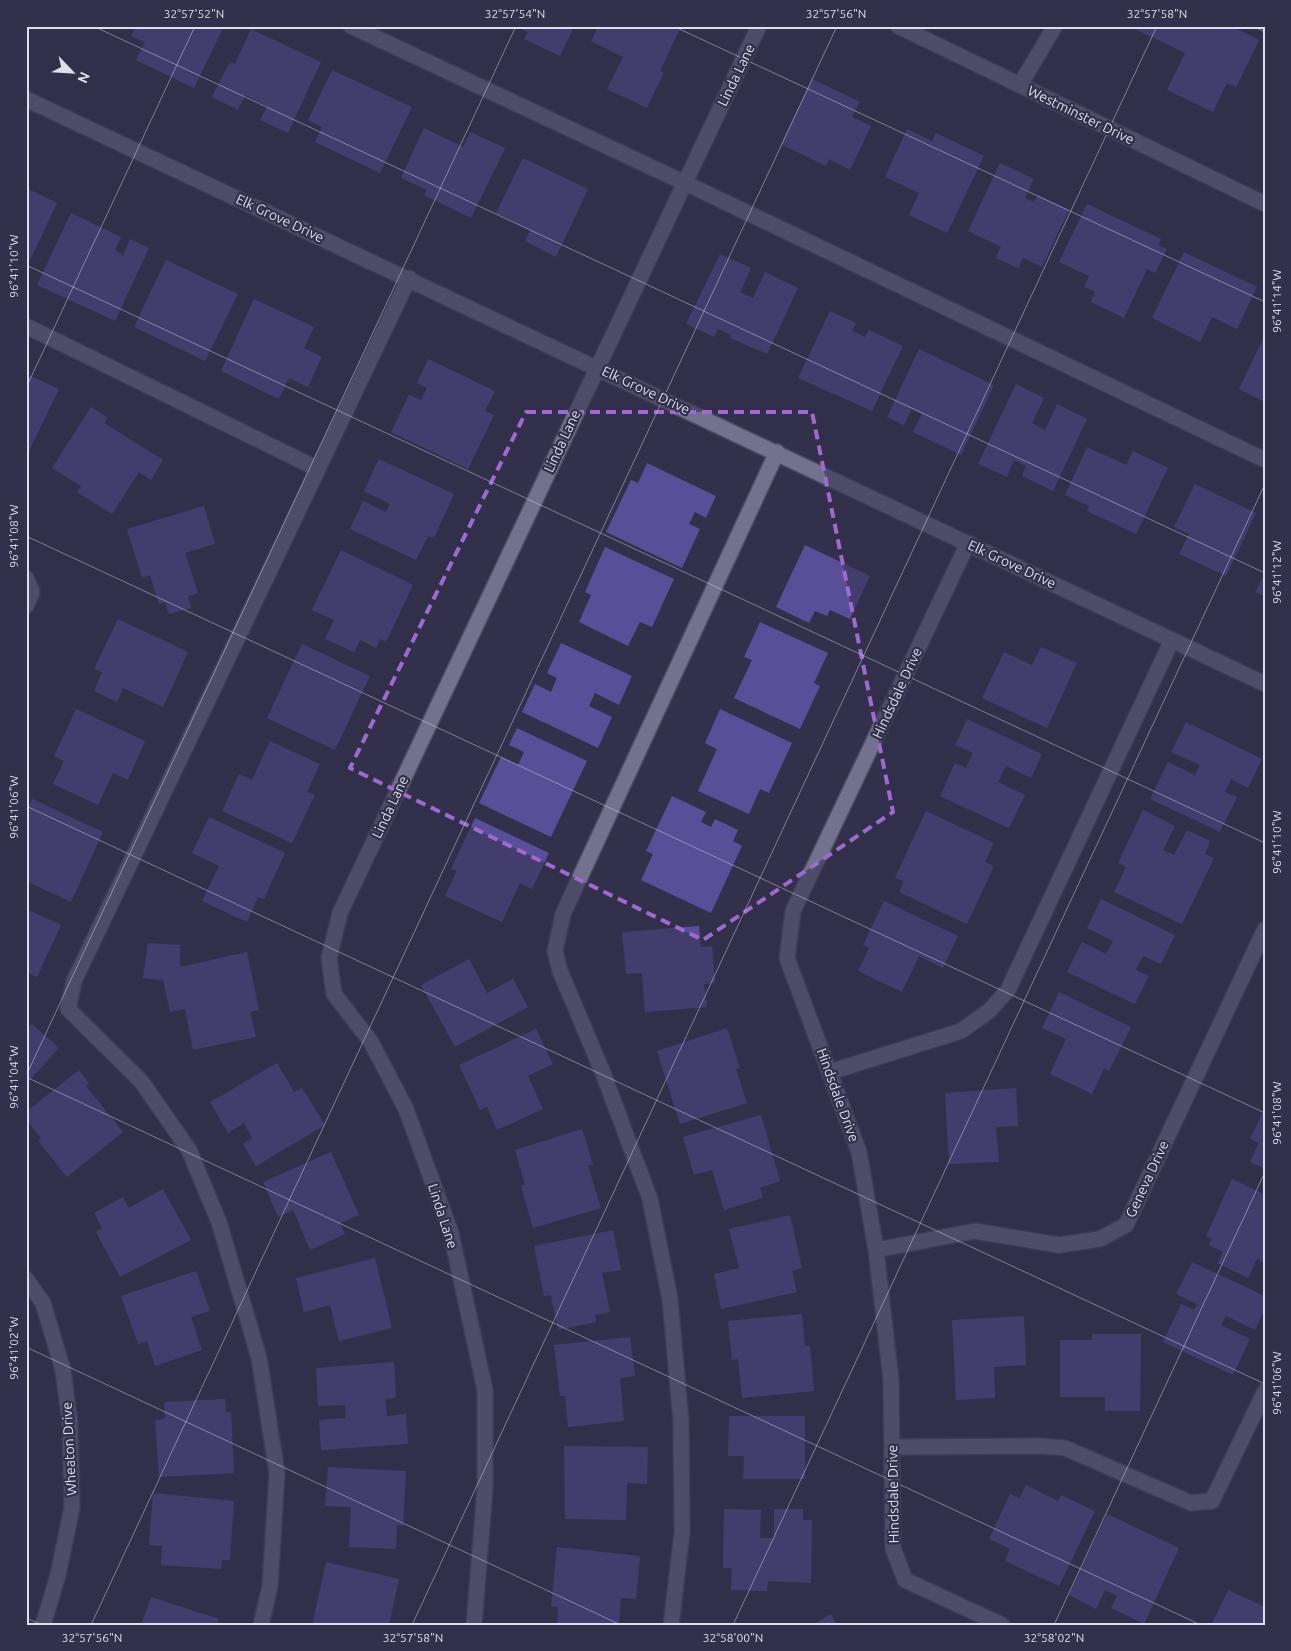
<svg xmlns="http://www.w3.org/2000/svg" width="1291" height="1651" font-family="Ubuntu,sans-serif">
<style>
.building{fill:#594f98}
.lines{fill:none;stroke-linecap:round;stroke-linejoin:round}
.minor-casing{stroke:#4d4b61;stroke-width:18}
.minor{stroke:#72718e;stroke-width:15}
.marked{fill:none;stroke:#9e6acf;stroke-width:4;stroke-dasharray:10 6;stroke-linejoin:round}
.ticks{fill:none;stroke:#dedeee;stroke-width:1;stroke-opacity:0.45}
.labels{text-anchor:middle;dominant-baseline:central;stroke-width:4.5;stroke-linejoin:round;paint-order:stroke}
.street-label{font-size:14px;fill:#dedeee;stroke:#32304a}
.neatline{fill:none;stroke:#dedeee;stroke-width:2}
.ticks-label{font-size:12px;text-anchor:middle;fill:#dedeee}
</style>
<rect width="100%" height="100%" fill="#32304a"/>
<path class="building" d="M136,26H224L194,88L136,60L145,42L131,36Z
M516,26H574L560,56L524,39L528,32Z
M598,26H681L660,71L664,73L647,108L607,89L623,57L591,41Z
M1129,26H1231L1259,40L1236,87L1227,83L1213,112L1167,90L1185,53Z
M251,29L321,62L288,133L260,120L267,106L245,95L238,110L212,97L230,62L235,64Z
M332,70L412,107L380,173L315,142L322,127L308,120Z
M812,79L860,102L852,117L871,126L850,170L829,159L826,166L781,144Z
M424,128L463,147L470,132L505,148L471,218L424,195L427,190L401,178Z
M907,129L932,141L936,133L984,156L947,233L909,215L919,193L885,177Z
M523,158L588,189L556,257L525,241L530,230L496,213Z
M1000,163L1034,179L1025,198L1034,202L1038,195L1069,210L1042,267L1023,258L1018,268L996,258L1001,247L968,231Z
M26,188L57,203L26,268Z
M1087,204L1161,239L1158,245L1167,249L1155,273L1147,269L1124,318L1091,302L1095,292L1084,287L1089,276L1059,262Z
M71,213L121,237L115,250L123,255L130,239L149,248L115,321L37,285Z
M1184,252L1257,287L1237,329L1212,317L1200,342L1152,318Z
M720,254L751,268L740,292L753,298L765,272L798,288L767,354L730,338L731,335L718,329L714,337L686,324Z
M166,260L238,294L205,361L134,327Z
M254,299L314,327L304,348L322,357L308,387L289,378L279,399L221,371Z
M830,311L856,323L852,331L865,337L869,330L903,346L872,411L798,378Z
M1265,335V402L1239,389Z
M919,349L994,385L961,455L913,432L922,414L912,409L904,425L887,417Z
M428,359L495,391L485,411L494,415L468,469L391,432L409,395L421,400L427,388L417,383Z
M26,374L59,389L26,457Z
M1016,384L1044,398L1032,423L1045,430L1057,404L1087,419L1053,491L1022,476L1026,466L1014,460L1007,477L978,464Z
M91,407L108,418L104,423L163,460L151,480L139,472L112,514L77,492L81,486L52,468Z
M1087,447L1126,465L1133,451L1168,468L1136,534L1087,511L1089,506L1065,495Z
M379,459L454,494L434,538L428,536L416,560L350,529L363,501L386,512L390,504L364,491Z
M647,463L716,496L706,518L695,512L689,524L700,529L682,568L606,532L631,480L638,483Z
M1195,484L1256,513L1226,576L1179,554L1189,534L1174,527Z
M204,506L215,544L185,553L198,593L188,596L191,608L169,614L165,602L159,604L150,575L142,578L127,529Z
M805,545L870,576L850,619L830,610L827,616L815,611L809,623L776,607Z
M605,547L674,579L652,627L640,622L628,646L579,622L591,595L585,592Z
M341,550L413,585L386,642L380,639L376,648L360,640L354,652L325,639L334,620L312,610Z
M1265,573V596L1255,592Z
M118,619L188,652L163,707L123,688L117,702L94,691L102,672L94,669Z
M760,622L828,653L814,683L820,686L800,729L734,698L752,660L744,657Z
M561,643L632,676L619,705L595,693L589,706L612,717L598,748L522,712L535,684L551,692L557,678L547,673Z
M302,644L370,676L335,750L267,718Z
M1041,647L1077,663L1047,728L982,698L1004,652L1032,665Z
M76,709L145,741L128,780L113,773L98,805L53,784L64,761L54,756Z
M720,709L792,743L769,793L760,789L749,814L698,791L717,749L705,743Z
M967,719L1042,754L1031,778L1006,766L998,782L1025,795L1009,828L940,796L955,763L966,768L973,753L955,745Z
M1186,722L1262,759L1248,788L1231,779L1225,792L1237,797L1220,832L1150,799L1168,762L1195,775L1200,765L1171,752Z
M517,728L587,761L551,837L479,803L501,757L518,765L524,752L509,745Z
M270,741L320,764L307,792L315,795L292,843L222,811L239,774L252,780Z
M672,796L706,812L701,822L711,827L715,819L738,830L733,841L742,846L711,913L641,880L653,854L646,851Z
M32,799L103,832L71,902L26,881V813Z
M1143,810L1175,826L1163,850L1174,855L1187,830L1210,841L1205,854L1214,858L1182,924L1114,892L1126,867L1118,863Z
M926,811L994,843L985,862L994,866L967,924L899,892L904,881L895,878Z
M209,817L285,853L264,899L258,897L247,922L202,901L219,866L192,853Z
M475,818L549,853L532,889L520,883L502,922L445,896L457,871L451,869Z
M1101,899L1175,935L1161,964L1143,956L1136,970L1149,976L1135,1004L1067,972L1082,942L1106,954L1113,941L1087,928Z
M884,901L958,936L943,968L919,956L902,992L858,971L869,948L863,945Z
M26,909L61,925L37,977L26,972Z
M699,926L701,947L712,946L715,983L704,984L707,1007L645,1012L642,973L626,974L622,932Z
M148,943L180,945V967L247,952L259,1010L250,1012L256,1037L193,1050L185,1009L170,1012L163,980L143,978Z
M469,959L487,993L513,979L528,1007L455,1047L421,985Z
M1059,992L1131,1027L1109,1071L1104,1069L1092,1094L1050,1074L1066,1039L1042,1028Z
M32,1024L59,1048L26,1084V1030Z
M727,1028L740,1068L736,1069L747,1103L680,1124L657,1051Z
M536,1029L553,1064L528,1076L543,1109L497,1130L487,1107L480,1110L459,1065Z
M277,1063L294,1092L302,1088L325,1125L256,1166L243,1144L252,1138L244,1123L228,1133L210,1102Z
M79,1070L89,1083L86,1086L123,1132L67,1177L38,1141L41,1138L26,1119V1112Z
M1016,1088L1018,1126L996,1127L999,1162L949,1164L945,1093Z
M1265,1107V1169L1250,1162L1259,1143L1250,1139Z
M761,1115L780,1181L760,1188L763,1198L724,1210L712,1170L694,1175L683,1137Z
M582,1129L593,1164L588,1166L601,1208L533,1228L521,1186L525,1185L515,1150Z
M331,1152L359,1215L340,1223L345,1234L310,1250L293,1210L278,1217L263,1182Z
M1232,1179L1265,1195V1263L1257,1259L1248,1278L1217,1263L1223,1252L1209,1245L1212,1239L1206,1236Z
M163,1189L191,1240L120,1277L96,1232L102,1228L94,1213L123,1197L129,1208Z
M790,1215L802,1268L792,1271L797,1292L721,1309L714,1274L739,1268L729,1229Z
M613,1230L621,1270L602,1273L610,1312L595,1315L596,1322L558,1330L551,1295L544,1296L534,1246Z
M375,1258L392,1328L339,1341L330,1305L304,1312L296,1278Z
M1192,1262L1265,1296V1308L1255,1330L1226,1316L1221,1325L1250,1339L1233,1375L1163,1342L1181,1304L1194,1310L1197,1304L1176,1294Z
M196,1271L210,1311L191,1317L202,1350L155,1366L147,1341L138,1344L121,1296Z
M802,1314L805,1346H810L814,1391L742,1398L738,1359L732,1360L728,1321Z
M1024,1316L1026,1365L994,1367L995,1398L956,1400L952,1320Z
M1092,1334H1141L1140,1411H1105V1397H1060V1340H1092Z
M630,1337L635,1376L620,1378L624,1421L568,1427L565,1396H560L554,1345Z
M394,1362L396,1398L385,1399L387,1416L406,1414L408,1444L321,1450L319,1420L346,1418L345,1405L318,1406L316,1368Z
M225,1399L226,1412H231L234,1473L159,1477L155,1420L165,1419L164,1402Z
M729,1416H805V1479H743L744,1456H728Z
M564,1446L648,1447L647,1484L627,1483L626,1520L565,1519Z
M328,1467L406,1471L403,1526L397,1525L396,1549L349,1547L351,1507L325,1506Z
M1026,1485L1058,1501L1061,1495L1095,1511L1059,1586L1005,1561L1010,1549L989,1539L1010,1494L1020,1498Z
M153,1493L234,1501L230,1560H222L221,1569L161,1565L162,1546L149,1545Z
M724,1509L761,1510L760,1538H774V1509H803V1520H812L811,1583L768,1581L767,1591L731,1590L732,1568H723Z
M1107,1514L1179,1548L1144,1624L1111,1608L1117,1596L1105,1590L1096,1609L1069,1595Z
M557,1547L640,1556L636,1599L621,1598L619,1625H557L558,1607L551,1606Z
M326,1562L399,1579L389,1625H312Z
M1228,1590L1265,1607V1625H1211Z
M151,1597L219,1619L217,1625H141Z
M831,1614L837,1625H812Z"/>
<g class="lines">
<defs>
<path id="minor" d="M351,26L685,183L1265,460
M898,26L1265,204
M1020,85L1055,26
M26,99L1265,684
M26,326L318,469
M968,543L793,911L787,958L859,1152L876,1250L891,1380L893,1548L905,1580L1002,1625
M26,578L32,592L26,606
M830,1072L961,1031L989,1011L1008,990L1172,640
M876,1250L975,1231L1059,1245L1100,1239L1126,1225L1265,929
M26,1279L43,1303L63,1370L70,1424L72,1508L58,1575L43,1625
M892,1447L1038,1446L1065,1448L1191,1503L1212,1501L1265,1391
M261,1625L270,1586L277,1473L259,1358L219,1222L189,1150L141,1081L68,1009L74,981L409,278
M474,1625L485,1488V1390L451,1233L406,1109L371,1042L334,994L329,958L340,913L759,26
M671,1625L682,1533L681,1421L670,1299L650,1199L603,1073L560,971L555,951L563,914L777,452"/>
</defs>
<use href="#minor" class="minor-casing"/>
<use href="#minor" class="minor"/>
</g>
<path d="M0 0H1291V1651H0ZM526,412H812L893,812L703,940L350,768Z" fill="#32304a" fill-opacity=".55" fill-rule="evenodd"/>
<path class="marked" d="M526,412H812L893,812L703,940L350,768Z"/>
<path class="ticks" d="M93,26L1265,573M673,26L1265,302M1253,26L1265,32M26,265L1265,843M26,388L195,26M26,536L1265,1113M26,806L1265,1384M26,1076L516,26M26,1077L1201,1625M26,1347L621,1625M26,1618L42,1625M91,1625L837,26M412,1625L1157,26M733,1625L1265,484M1054,1625L1265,1172"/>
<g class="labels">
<g class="street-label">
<text transform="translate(736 75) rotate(-64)">Linda Lane</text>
<text transform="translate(1081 115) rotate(26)">Westminster Drive</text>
<text transform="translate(280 218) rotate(25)">Elk Grove Drive</text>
<text transform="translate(646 390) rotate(25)">Elk Grove Drive</text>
<text transform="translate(562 441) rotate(-65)">Linda Lane</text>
<text transform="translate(1012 564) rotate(25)">Elk Grove Drive</text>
<text transform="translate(897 693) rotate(-65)">Hindsdale Drive</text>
<text transform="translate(390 807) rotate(-65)">Linda Lane</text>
<text transform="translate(838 1095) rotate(70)">Hindsdale Drive</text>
<text transform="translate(1147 1179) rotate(-65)">Geneva Drive</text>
<text transform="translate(443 1216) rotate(72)">Linda Lane</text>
<text transform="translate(69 1449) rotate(-93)">Wheaton Drive</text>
<text transform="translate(893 1494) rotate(-91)">Hindsdale Drive</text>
</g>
</g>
<rect width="1291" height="1651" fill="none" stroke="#32304a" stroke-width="55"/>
<g transform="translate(72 72) rotate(115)" stroke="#32304a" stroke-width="4" paint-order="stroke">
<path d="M0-4L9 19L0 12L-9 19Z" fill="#dedeee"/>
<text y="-8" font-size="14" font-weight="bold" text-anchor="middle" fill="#dedeee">N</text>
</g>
<rect x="28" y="28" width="1236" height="1596" class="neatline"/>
<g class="ticks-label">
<text x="194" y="18">32°57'52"N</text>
<text x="515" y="18">32°57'54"N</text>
<text x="836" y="18">32°57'56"N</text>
<text x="1157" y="18">32°57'58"N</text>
<text transform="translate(14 266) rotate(-90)" y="4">96°41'10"W</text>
<text transform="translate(1277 301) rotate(-90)" y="4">96°41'14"W</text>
<text transform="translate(14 536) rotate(-90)" y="4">96°41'08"W</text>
<text transform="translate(1277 572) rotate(-90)" y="4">96°41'12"W</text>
<text transform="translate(14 807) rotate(-90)" y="4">96°41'06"W</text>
<text transform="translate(1277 842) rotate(-90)" y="4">96°41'10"W</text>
<text transform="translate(14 1077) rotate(-90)" y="4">96°41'04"W</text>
<text transform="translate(1277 1113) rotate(-90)" y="4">96°41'08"W</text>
<text transform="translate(14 1348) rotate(-90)" y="4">96°41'02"W</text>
<text transform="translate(1277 1383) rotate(-90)" y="4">96°41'06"W</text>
<text x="92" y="1642">32°57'56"N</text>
<text x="413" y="1642">32°57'58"N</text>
<text x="733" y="1642">32°58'00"N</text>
<text x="1054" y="1642">32°58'02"N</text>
</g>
</svg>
